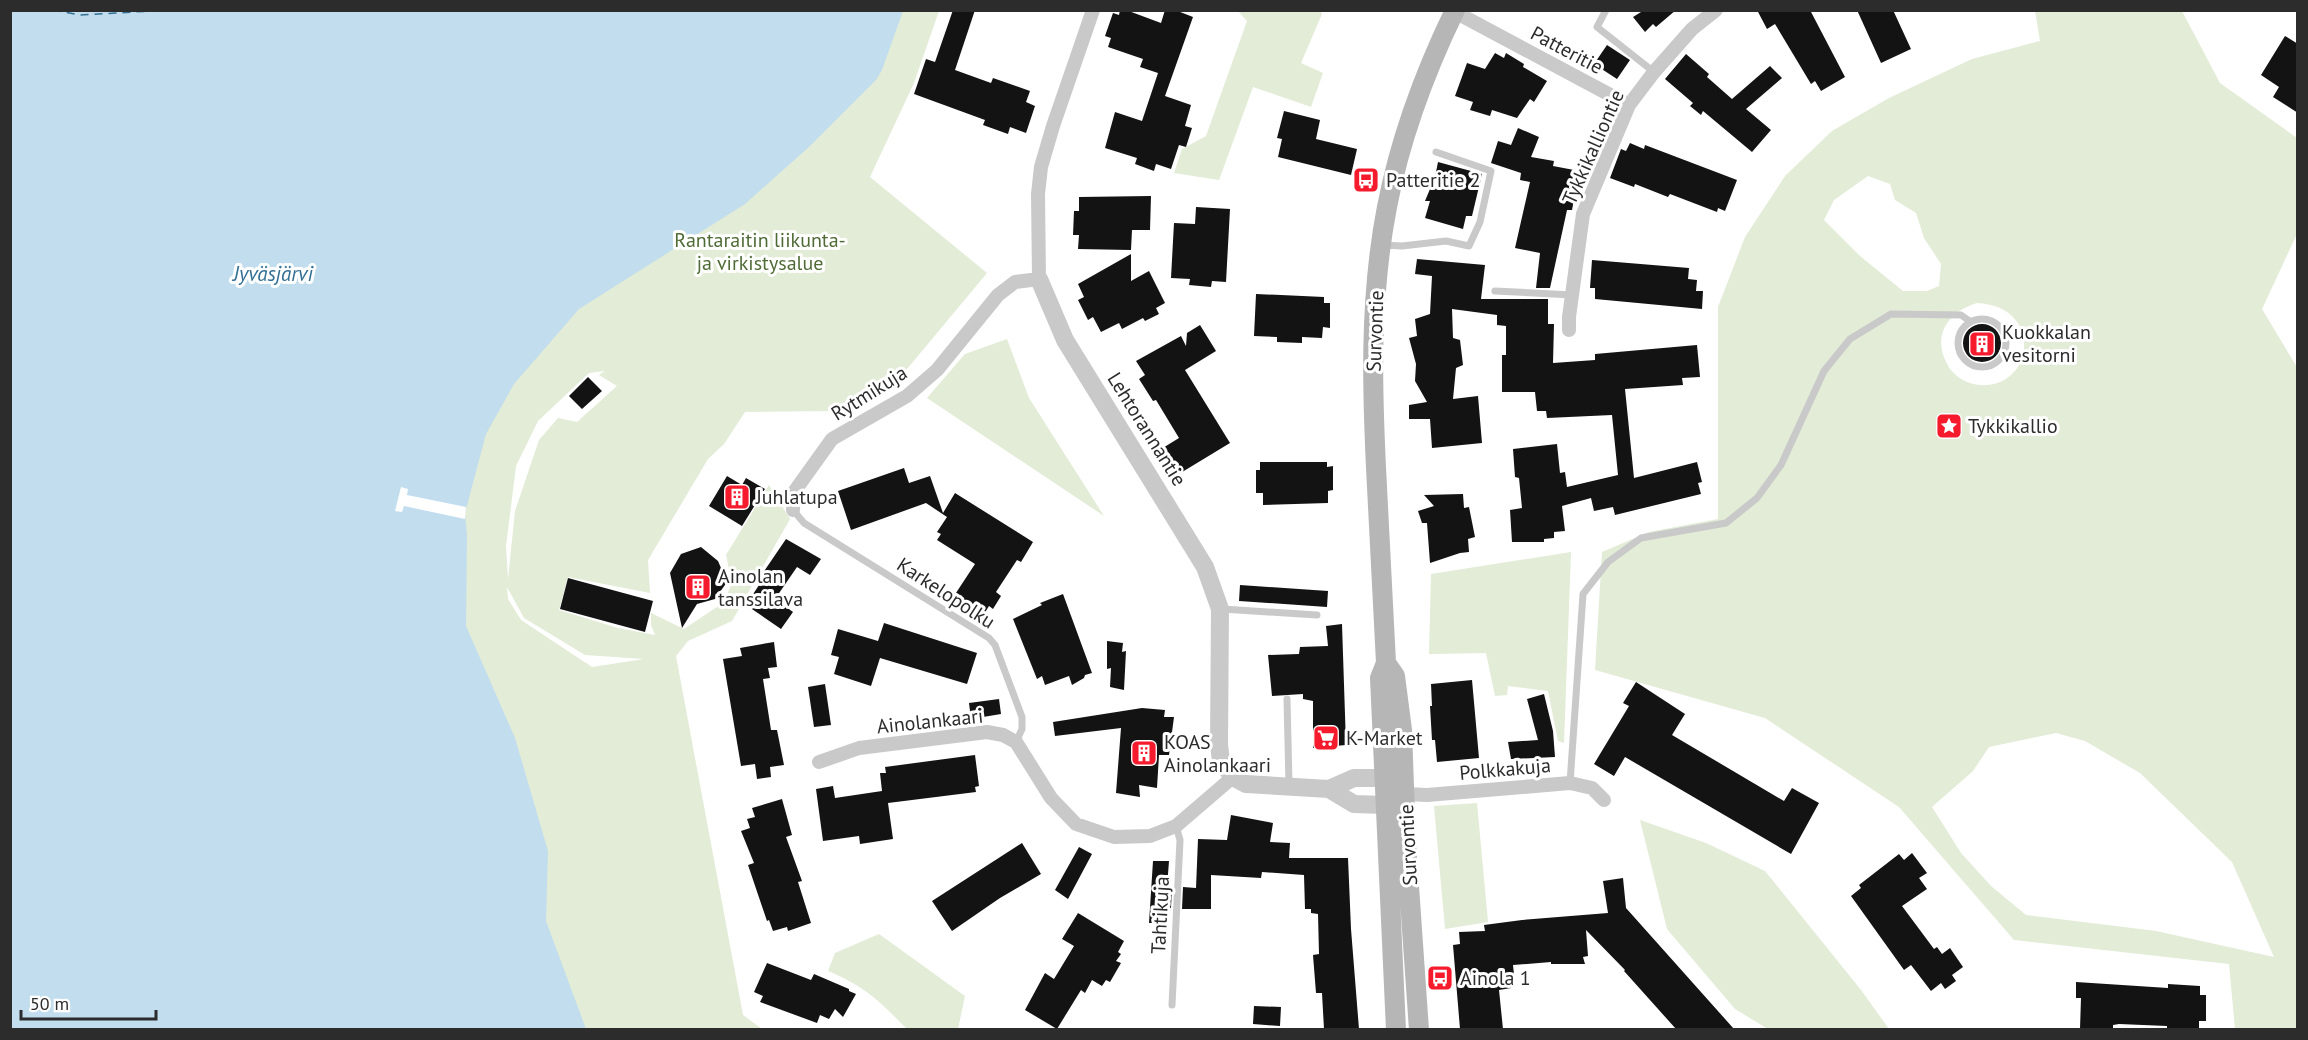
<svg xmlns="http://www.w3.org/2000/svg" width="2308" height="1040" font-family="'PT Sans',sans-serif">
<style>
.green{fill:#e2ecd7;fill-rule:evenodd}
.water{fill:#c1ddee}
.pier{fill:#fff}
.lines{fill:none;stroke-linecap:round;stroke-linejoin:round}
.ferry{stroke:#337095;stroke-width:1.5;stroke-dasharray:8 6;stroke-linecap:butt}
.building{fill:#131313}
.service{stroke:#c9c9c9;stroke-width:7}
.minor{stroke:#c9c9c9;stroke-width:14}
.tertiary{stroke:#c9c9c9;stroke-width:18}
.secondary{stroke:#b6b6b6;stroke-width:20}
.labels{text-anchor:middle;dominant-baseline:central;stroke-width:6;stroke-linejoin:round;paint-order:stroke}
.street-label{font-size:20px;fill:#2c2c2c;stroke:#fff}
.poi-label{font-size:20px;fill:#2c2c2c;stroke:#fff;text-anchor:start}
.park-label{font-size:20px;fill:#4f6b35;stroke:#fff}
.water-label{font-size:21px;font-style:italic;fill:#337095;stroke:#fff}
</style>
<rect width="100%" height="100%" fill="#fff"/>
<path class="green" d="M819,11H939L914,83L870,177L987,273L902,375L836,411L745,412L724,444L708,459L648,560L650,593L568,577L559,610L618,628L655,635L651,625V613L684,629L723,603L732,583L726,555L769,485L790,519L732,621L688,641L676,656L743,1015L762,1029H532L405,350ZM605,371L599,375L617,386L577,422L558,418L539,440L515,511L508,579L506,546L516,466L538,421L589,373ZM507,587L524,618L585,655L644,659L592,667L521,620L508,599Z
M1238,11L1319,10L1322,14L1301,63L1323,73L1311,107L1253,87L1219,180L1174,173L1182,149L1206,136L1247,21Z
M2035,11H2182L2220,83L2297,138V234L2262,309L2298,369L2297,1029H2235L2229,964L2014,940L1899,807L1765,718L1595,670L1602,552L1649,532L1718,519V307L1745,237L1785,176L1832,131L1889,98L1972,59L2040,41ZM1868,176L1890,184L1895,200L1916,213L1924,238L1941,264L1939,286L1927,291H1903L1860,256L1824,220L1834,200ZM1977,303C2045,306 2034,390 1979,385C1964,383 1952,375 1946,362C1932,333 1950,311 1977,303ZM2056,733L2085,741L2140,773L2232,862L2274,957L2156,931L2026,915L1991,886L1961,853L1932,807L1973,771L1989,747Z
M1007,339L1029,398L1104,516L927,398L965,354Z
M1571,552L1564,743L1558,741L1548,691L1508,686L1507,695L1495,696L1486,653L1429,654L1431,574Z
M1477,803L1488,922L1445,929L1434,806Z
M1640,820L1706,843L1765,871L1861,990L1889,1029H1768L1735,1009L1667,929Z
M879,934L965,996L958,1029H907C878,1000 866,987 828,971L835,953Z"/>
<path class="water" d="M10,11H903L882,70L876,80L809,147L745,204L579,309L514,384L486,434L465,513L467,535L466,626L515,738L548,851L546,921L586,1029H11Z"/>
<path class="pier" d="M401,487L408,489L407,495L466,507L465,519L404,506L402,512L395,511Z"/>
<g class="lines">
<path class="ferry" d="M53,10L80,15L170,10"/>
</g>
<path class="building" d="M953,10H975L955,70L991,83L993,78L1030,91L1026,102L1035,106L1026,133L1010,127L1008,134L983,125L985,120L914,94L926,59L935,62Z
M1120,10H1126L1161,23L1165,10H1175L1193,17L1165,96L1191,105L1185,126L1192,128L1186,147L1179,145L1171,169L1156,164L1154,171L1135,164L1137,158L1105,148L1115,112L1142,121L1158,73L1140,67L1143,59L1108,47L1111,38L1105,36L1113,13L1119,15Z
M1639,10H1676L1656,27L1653,24L1645,32L1633,17L1641,12Z
M1757,10H1810L1845,77L1821,91L1815,81L1811,84L1775,24L1767,29Z
M1857,10H1893L1911,49L1881,63Z
M2285,36L2298,44V113L2273,97L2279,87L2261,75Z
M1607,45L1630,60L1617,79L1594,64Z
M1495,53L1504,58L1506,53L1524,64L1523,67L1547,81L1534,102L1530,99L1517,118L1492,110L1490,116L1470,110L1473,102L1455,96L1467,63L1485,69Z
M1686,54L1709,74L1707,77L1732,99L1770,66L1782,78L1746,109L1771,130L1752,152L1703,111L1701,115L1690,106L1693,103L1665,79Z
M1284,111L1320,120L1316,139L1357,149L1351,175L1278,157L1282,139L1277,138Z
M1518,128L1539,137L1531,157L1554,161L1553,166L1574,170L1571,188L1576,189L1572,210H1567L1550,288H1536L1540,253L1515,248L1530,182L1520,180L1521,173L1491,163L1498,141L1511,145Z
M1630,143L1644,149L1645,145L1737,180L1725,211L1718,208L1717,212L1670,194L1668,197L1635,184L1634,187L1610,178L1621,149L1626,151Z
M1438,162L1482,174L1472,216H1466L1463,229L1425,218L1430,201H1425L1430,189L1431,175L1435,177Z
M1151,196L1150,230H1132L1131,250L1078,249L1079,235H1073L1074,211H1079V197Z
M1196,207L1230,209L1226,282L1212,281L1211,287L1189,285L1190,279L1171,278L1174,223L1195,224Z
M1131,254V281L1149,271L1165,303L1156,308L1159,314L1145,321L1143,318L1122,329L1119,323L1101,332L1093,317L1088,320L1078,300L1084,297L1078,284Z
M1417,259L1485,265L1481,299H1548V324H1554L1553,363L1595,360V354L1697,345L1700,377L1682,378L1683,385L1625,389L1634,478L1697,462L1702,482L1698,483L1701,494L1615,515L1613,507L1594,511L1591,498L1562,506L1565,531L1554,532V538L1544,539V542H1512L1510,510L1522,508L1519,478L1515,477L1513,449L1557,444L1560,473L1565,472L1567,487L1618,475L1612,415L1547,418L1546,411H1537L1535,392H1502V355H1506V326L1497,325V315L1452,309L1453,338L1460,340L1463,365L1456,368L1453,399L1478,396L1482,443L1432,448L1430,419H1409V405L1427,402L1415,381L1416,364L1409,338L1417,336L1415,319L1430,314L1432,276L1415,274Z
M1592,260L1689,268L1688,279L1697,280L1696,291H1703L1702,309L1595,299V288H1590Z
M1256,294L1324,297V303H1330V328L1323,327L1322,338L1302,337V343L1277,342V337L1254,336Z
M1963 343a19 19 0 1 1 38 0a19 19 0 1 1-38 0Z
M1200,325L1216,351L1185,370L1230,443L1169,480L1153,454L1179,438L1156,400L1153,401L1139,379L1145,375L1136,361L1181,336L1186,346L1187,333Z
M588,377L602,391L582,409L569,396Z
M1260,462H1327V467L1333,466V490L1328,491V503L1263,505V493H1256V470H1260Z
M904,468L909,483L930,476L943,513L955,493L1033,542L1021,562L1017,560L996,592L1001,596L993,609L989,606L984,614L968,604L965,609L952,599L975,564L937,540L941,534L937,532L947,517L926,503L851,530L838,491Z
M727,476L742,485L746,478L765,489L742,526L709,506Z
M1463,494L1464,508L1469,507L1475,537L1468,539L1469,552L1460,553L1430,563L1427,523H1422L1418,511L1434,506L1424,495Z
M786,539L821,559L810,575L797,567L775,599L793,612L781,629L746,605L761,582L758,580Z
M701,547L718,561L727,582L715,599L697,604L682,628L670,573L681,554Z
M568,578L653,601L645,632L560,609Z
M1240,585L1328,591L1327,607L1239,601Z
M1063,594L1092,673L1085,675L1084,678L1072,685L1069,676L1045,685L1042,676L1037,679L1013,619L1042,605L1040,603Z
M884,623L977,653L967,684L880,658L871,686L834,674L839,657L831,655L838,629L878,641Z
M1342,624L1346,745L1313,748V701L1303,699V694L1272,696L1268,655L1299,654L1300,647L1328,646L1326,626Z
M1107,641L1123,643L1122,652L1126,651L1124,690L1110,687L1111,668L1107,669Z
M774,642L777,667L768,668L770,678L763,679L771,730H777L784,765L770,767L771,777L757,779L755,764L741,766L723,659L742,656L740,648Z
M1472,680L1479,758L1437,762L1435,740H1432L1430,706H1432L1431,684Z
M1636,682L1685,714L1672,735L1784,801L1792,788L1819,803L1791,854L1625,757L1614,776L1594,764L1629,706L1623,703Z
M825,684L831,725L814,727L808,687Z
M1544,694L1553,731L1555,757L1511,759L1508,742L1538,740L1527,699Z
M999,699L1001,714L971,719L969,703Z
M1142,708L1165,710L1164,717H1174L1169,755H1159L1157,788L1139,785L1140,797L1116,793L1121,728L1055,736L1053,722Z
M975,755L979,786L975,787L976,792L888,803L893,839L860,844L859,836L823,841L816,789L833,786L835,798L882,791L880,773H886L885,767Z
M782,799L792,835L786,837L802,881L798,882L811,923L788,931L787,927L773,931L769,920L767,921L748,865L754,863L741,831L750,828L747,819L755,817L752,808Z
M1231,815L1273,823L1270,842L1290,843L1289,858H1348L1351,929L1359,1029H1324L1322,993H1316L1313,955L1319,954L1318,914L1311,913V909H1305L1304,875L1262,872L1261,878L1211,875V909H1182L1183,887L1196,888L1198,839L1227,840Z
M1022,843L1041,874L1000,898L952,931L932,901Z
M1079,847L1092,854L1068,899L1055,890Z
M1912,853L1927,873L1919,878L1927,889L1902,906L1934,949L1937,947L1942,954L1950,948L1963,967L1952,975L1956,981L1945,989L1941,983L1931,991L1911,965L1904,970L1851,896L1861,888L1859,885L1899,854L1904,860Z
M1153,861H1169L1167,887H1172L1171,908H1166L1165,923H1149Z
M1623,878L1626,908L1734,1029H1676L1624,971L1625,970L1586,930L1588,956L1583,957L1585,964H1551V962L1513,965L1515,984H1511V988L1499,990L1503,1029H1460L1453,945L1460,944L1459,932L1485,931L1484,925L1522,920L1608,913L1603,881Z
M1078,913L1124,941L1118,952L1121,954L1116,961L1121,963L1110,982L1106,980L1102,986L1092,980L1085,993L1081,990L1057,1029L1025,1010L1045,973L1054,979L1074,946L1062,939Z
M767,963L811,980L814,974L849,989V991L856,994L843,1017L835,1009L829,1019L820,1015L817,1023L760,1002L763,996L754,992Z
M2076,982L2168,988V984L2200,986V995H2206V1021H2199V1029H2167V1026L2119,1024L2113,1025V1029H2080L2081,998H2076Z
M1254,1006L1281,1007L1280,1026L1253,1024Z"/>
<g class="lines">
<path class="service" d="M1606,10L1597,27L1654,72
M1383,245L1402,246L1446,241L1469,246L1480,222L1491,171L1436,152
M1495,291L1572,295
M1958 343a24 24 0 1 1 48 0a24 24 0 1 1-48 0Z
M793,510L804,523L989,638L995,645L1022,717V729L1016,742
M1222,609L1317,615
M1287,699L1289,784
M1570,783L1583,594L1608,562L1641,538L1726,523L1757,498L1781,465L1824,371L1850,339L1891,314L1961,315L1971,322
M1172,1005L1180,840L1176,826"/>
<path class="minor" d="M1455,12L1629,105
M1569,330V317L1583,214L1629,105L1654,72L1692,29L1716,10
M793,510L794,492L832,439L907,396L937,370L998,295L1015,282L1039,279L1038,194L1041,167L1053,126L1093,10
M819,762L859,748L987,732L1003,735L1016,742L1051,798L1076,824L1114,837L1150,836L1176,826L1233,777
M1405,794L1427,795L1570,783L1592,788L1604,800"/>
<path class="tertiary" d="M1039,279L1065,340L1205,567L1220,609L1219,745L1221,761L1233,777L1246,784L1329,789L1354,804L1385,805L1405,794L1384,778H1354L1329,789"/>
<path class="secondary" d="M1386,663L1395,676L1402,730L1406,843L1419,1030
M1396,1030L1380,678L1386,663C1383,604 1380,546 1377,487C1372,393 1369,299 1387,207C1400,139 1425,72 1455,10"/>
</g>
<defs>
<symbol id="bus-square" viewBox="-11 -11 22 22"><rect x="-9" y="-9" width="18" height="18" rx="4" fill="#f61a2d" stroke="#fff"/><path d="M-5-6H5V4H4V6H2V4H-2V6H-4V4H-5ZM-3.5-4V0h7V-4ZM-3.5 1.2v1.5H-2V1.2ZM2 1.2v1.5H3.5V1.2Z" fill="#fff"/></symbol>
<symbol id="building-square" viewBox="-11 -11 22 22"><rect x="-9" y="-9" width="18" height="18" rx="4" fill="#f61a2d" stroke="#fff"/><path d="M-4-6H4V6H1V3H-1V6H-4ZM-2.5-4.3h1.7v1.8h-1.7ZM.8-4.3h1.7v1.8H.8ZM-2.5-1h1.7V.8h-1.7ZM.8-1h1.7V.8H.8Z" fill="#fff"/></symbol>
<symbol id="sight-square" viewBox="-11 -11 22 22"><rect x="-9" y="-9" width="18" height="18" rx="4" fill="#f61a2d" stroke="#fff"/><path d="M0-6L1.8-2.2L6-1.7L2.9 1.2L3.7 5.4L0 3.3L-3.7 5.4L-2.9 1.2L-6-1.7L-1.8-2.2Z" fill="#fff"/></symbol>
<symbol id="supermarket-square" viewBox="-11 -11 22 22"><rect x="-9" y="-9" width="18" height="18" rx="4" fill="#f61a2d" stroke="#fff"/><path d="M-6-5.5h2.5l.6 2H6L4.5 2H-2.5L-4.4-4H-6ZM-1.5 3.2a1.3 1.3 0 1 0 .1 0ZM3 3.2a1.3 1.3 0 1 0 .1 0Z" fill="#fff"/></symbol>
</defs>
<g fill-rule="evenodd">
<use href="#bus-square" x="1351" y="165" width="30" height="30"/>
<use href="#building-square" x="1967" y="329" width="30" height="30"/>
<use href="#sight-square" x="1934" y="411" width="30" height="30"/>
<use href="#building-square" x="722" y="482" width="30" height="30"/>
<use href="#building-square" x="683" y="572" width="30" height="30"/>
<use href="#supermarket-square" x="1311" y="723" width="30" height="30"/>
<use href="#building-square" x="1129" y="738" width="30" height="30"/>
<use href="#bus-square" x="1425" y="963" width="30" height="30"/>
</g>
<g class="labels">
<g class="street-label">
<text transform="translate(1567 50) rotate(28)">Patteritie</text>
<text transform="translate(1593 147) rotate(-66)">Tykkikalliontie</text>
<text transform="translate(1375 331) rotate(-88)">Survontie</text>
<text transform="translate(869 393) rotate(-32)">Rytmikuja</text>
<text transform="translate(1147 429) rotate(58)">Lehtorannantie</text>
<text transform="translate(946 593) rotate(33)">Karkelopolku</text>
<text transform="translate(930 721) rotate(-6)">Ainolankaari</text>
<text transform="translate(1505 769) rotate(-5)">Polkkakuja</text>
<text transform="translate(1408 845) rotate(-93)">Survontie</text>
<text transform="translate(1160 915) rotate(-87)">Tahtikuja</text>
</g>
<g class="poi-label">
<text x="1386" y="180">Patteritie 2</text>
<text x="2002" y="332">Kuokkalan<tspan x="2002" dy="23">vesitorni</tspan></text>
<text x="1968" y="426">Tykkikallio</text>
<text x="756" y="497">Juhlatupa</text>
<text x="718" y="576">Ainolan<tspan x="718" dy="23">tanssilava</tspan></text>
<text x="1346" y="738">K-Market</text>
<text x="1164" y="742">KOAS<tspan x="1164" dy="23">Ainolankaari</tspan></text>
<text x="1460" y="978">Ainola 1</text>
</g>
<g class="park-label">
<text x="760" y="240">Rantaraitin liikunta-<tspan x="760" dy="23">ja virkistysalue</tspan></text>
</g>
<g class="water-label">
<text x="273" y="273">Jyväsjärvi</text>
</g>
</g>
<rect width="2308" height="1040" fill="none" stroke="#2c2c2c" stroke-width="24"/>
<path d="M21 1010v9h135v-9" fill="none" stroke="#2c2c2c" stroke-width="3"/>
<text x="30" y="1010" font-size="18" fill="#2c2c2c" stroke="#ffffff" stroke-width="4.5" paint-order="stroke">50 m</text>
</svg>
